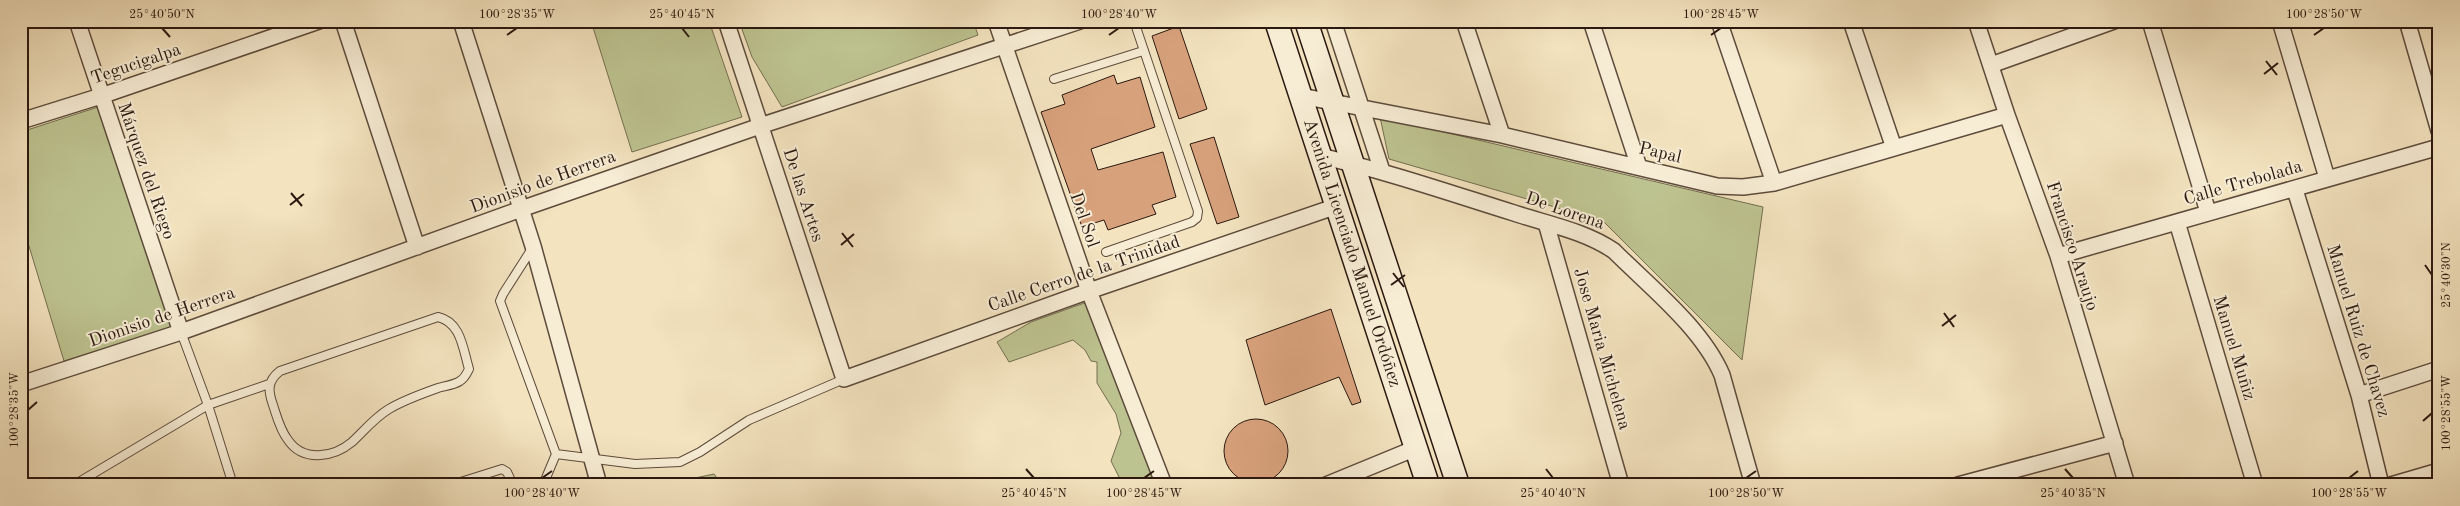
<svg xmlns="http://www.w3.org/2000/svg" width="2460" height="506" font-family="'Old Standard TT',serif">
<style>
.green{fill:#bdc390;stroke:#746e50}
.building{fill:#d7a17b;stroke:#2b1810}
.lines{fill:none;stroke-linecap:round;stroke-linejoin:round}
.service-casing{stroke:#5d4b3c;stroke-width:10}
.minor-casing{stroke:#5d4b3c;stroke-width:18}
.secondary-casing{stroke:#2b1810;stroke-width:25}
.service{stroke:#f7edd5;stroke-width:8}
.minor{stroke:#f7edd5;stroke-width:15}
.secondary{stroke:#f7edd5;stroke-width:22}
.ticks{fill:none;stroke:#2b1810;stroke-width:2}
.labels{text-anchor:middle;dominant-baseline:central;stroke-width:4;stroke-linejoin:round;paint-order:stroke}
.street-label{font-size:18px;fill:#2b1810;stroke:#f7edd5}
.neatline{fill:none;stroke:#2b1810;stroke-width:2}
.ticks-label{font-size:12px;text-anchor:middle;fill:#2b1810}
</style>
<rect width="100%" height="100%" fill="#f3e3bf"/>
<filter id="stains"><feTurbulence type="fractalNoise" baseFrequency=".004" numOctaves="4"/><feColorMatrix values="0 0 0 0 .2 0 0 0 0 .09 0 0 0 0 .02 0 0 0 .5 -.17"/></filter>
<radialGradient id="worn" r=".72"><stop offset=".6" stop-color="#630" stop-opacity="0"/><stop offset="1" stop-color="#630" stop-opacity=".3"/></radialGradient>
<path class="green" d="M591,21H709L742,117L632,152Z
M739,21H973L978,35L782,107L752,57Z
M98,107L171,328L64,361L21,220V132Z
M1380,117L1763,207L1742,360L1603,221L1389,159Z
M1090,301L1159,485H1123L1111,461L1121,433L1116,414L1097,383V362L1091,361L1085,350L1073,340L1009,362L997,342L1031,322Z
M714,474L722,485H670L671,483Z"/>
<path class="building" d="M1179,26L1207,109L1179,119L1152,36Z
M1114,75L1117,84L1140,77L1155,127L1091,149L1098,170L1163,152L1176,197L1152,205L1156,214L1108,230L1104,220L1082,227L1041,112L1065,104L1062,95Z
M1214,137L1239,217L1217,224L1190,144Z
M1331,309L1361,402L1352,405L1339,377L1265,405L1246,340Z
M1224 451a32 32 0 1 1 64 0a32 32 0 1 1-64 0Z"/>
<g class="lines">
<defs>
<path id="service" d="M1054,79L1143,51
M533,247L503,294L500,301L556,454L635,464L680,462L700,452L749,420L844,379
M1106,252L1192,222L1197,218L1198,211L1134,21
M438,317C461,322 463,349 469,369C467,373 465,378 460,381C454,385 445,386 438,388C421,394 404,400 389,409C374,418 364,431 352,442C333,458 303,462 288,440C280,430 277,417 273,405C268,391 267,381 280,371Z
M181,332L208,405L233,485
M74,485L208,405L269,384
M451,485L502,469L507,472L513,485
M543,485L556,454"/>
<path id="minor" d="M77,21L181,332
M343,21L417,247
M461,21L533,246L599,485
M726,21L844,379L1089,291L1337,206
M996,21L1089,291L1164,485
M1333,21L1382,171
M1464,21L1502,135
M1591,21L1639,167
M1719,21L1774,183
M1851,21L1894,148
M1976,21L2007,115L2058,256L2127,485
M2150,21L2208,212
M2280,21L2327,178
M2407,21L2439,131
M1991,65L2114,21
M1301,96L1502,135L1717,186L1743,187L1774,183L2007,115
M21,121L101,96L319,21
M1320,156C1386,171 1450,193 1514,213C1547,224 1585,231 1614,251C1650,287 1702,328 1722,375L1753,485
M2295,190L2359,395L2381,485
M2177,222L2255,485
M1546,223L1621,485
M2058,256L2439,147
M21,384L181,332L521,209L760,126L1080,21
M2359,395L2439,369
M1326,485L1416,448
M1958,485L2115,443
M2391,485L2439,471"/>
<path id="secondary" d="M1276,21L1428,485
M1306,21L1458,485"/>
</defs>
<use href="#service" class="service-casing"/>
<use href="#minor" class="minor-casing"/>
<use href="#secondary" class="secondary-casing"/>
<use href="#service" class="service"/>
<use href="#minor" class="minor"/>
<use href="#secondary" class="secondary"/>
</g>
<path class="ticks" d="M162,28L170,37M682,28L689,37M507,35L517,28M1109,35L1119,28M1711,35L1721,28M2314,35L2324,28M2266,61L2277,75M2264,74L2278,63M291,193L302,206M290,205L304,194M842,233L853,247M841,245L854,234M2425,265L2432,275M1393,273L1404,287M1391,285L1405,275M1944,313L1954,327M1942,326L1956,315M28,410L37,402M2423,421L2432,413M1026,469L1034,478M1546,469L1553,478M2065,469L2073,478M542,478L552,471M1144,478L1154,471M1746,478L1756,471M2349,478L2358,471"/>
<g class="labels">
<g class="street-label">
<text transform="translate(136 64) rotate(-19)">Tegucigalpa</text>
<text transform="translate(1660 153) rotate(13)">Papal</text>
<text transform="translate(146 171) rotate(71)">Márquez del Riego</text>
<text transform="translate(543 182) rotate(-20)">Dionisio de Herrera</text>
<text transform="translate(2243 183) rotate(-16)">Calle Trebolada</text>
<text transform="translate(803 195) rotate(72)">De las Artes</text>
<text transform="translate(1565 211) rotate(19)">De Lorena</text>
<text transform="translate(1084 220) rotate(71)">Del Sol</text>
<text transform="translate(2072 246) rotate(72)">Francisco Araujo</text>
<text transform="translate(1352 253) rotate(72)">Avenida Licenciado Manuel Ordóñez</text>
<text transform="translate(1084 274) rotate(-19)">Calle Cerro de la Trinidad</text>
<text transform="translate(162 317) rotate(-19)">Dionisio de Herrera</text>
<text transform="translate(2358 331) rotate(73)">Manuel Ruiz de Chavez</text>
<text transform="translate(2234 348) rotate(73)">Manuel Muñiz</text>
<text transform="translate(1602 349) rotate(74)">Jose Maria Michelena</text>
</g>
</g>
<rect width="2460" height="506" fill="none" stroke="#f3e3bf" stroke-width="55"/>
<rect x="28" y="28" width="2404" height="450" class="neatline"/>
<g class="ticks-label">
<text x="162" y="18">25°40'50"N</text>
<text x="517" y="18">100°28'35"W</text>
<text x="682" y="18">25°40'45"N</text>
<text x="1119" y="18">100°28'40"W</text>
<text x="1721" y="18">100°28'45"W</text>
<text x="2324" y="18">100°28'50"W</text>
<text transform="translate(2446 275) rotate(-90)" y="4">25°40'30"N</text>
<text transform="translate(14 410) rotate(-90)" y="4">100°28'35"W</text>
<text transform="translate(2446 413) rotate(-90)" y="4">100°28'55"W</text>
<text x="542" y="497">100°28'40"W</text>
<text x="1034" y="497">25°40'45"N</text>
<text x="1144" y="497">100°28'45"W</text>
<text x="1553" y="497">25°40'40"N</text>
<text x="1746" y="497">100°28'50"W</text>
<text x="2073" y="497">25°40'35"N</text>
<text x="2349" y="497">100°28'55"W</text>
</g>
<rect width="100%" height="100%" filter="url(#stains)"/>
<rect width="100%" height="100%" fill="url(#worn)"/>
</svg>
